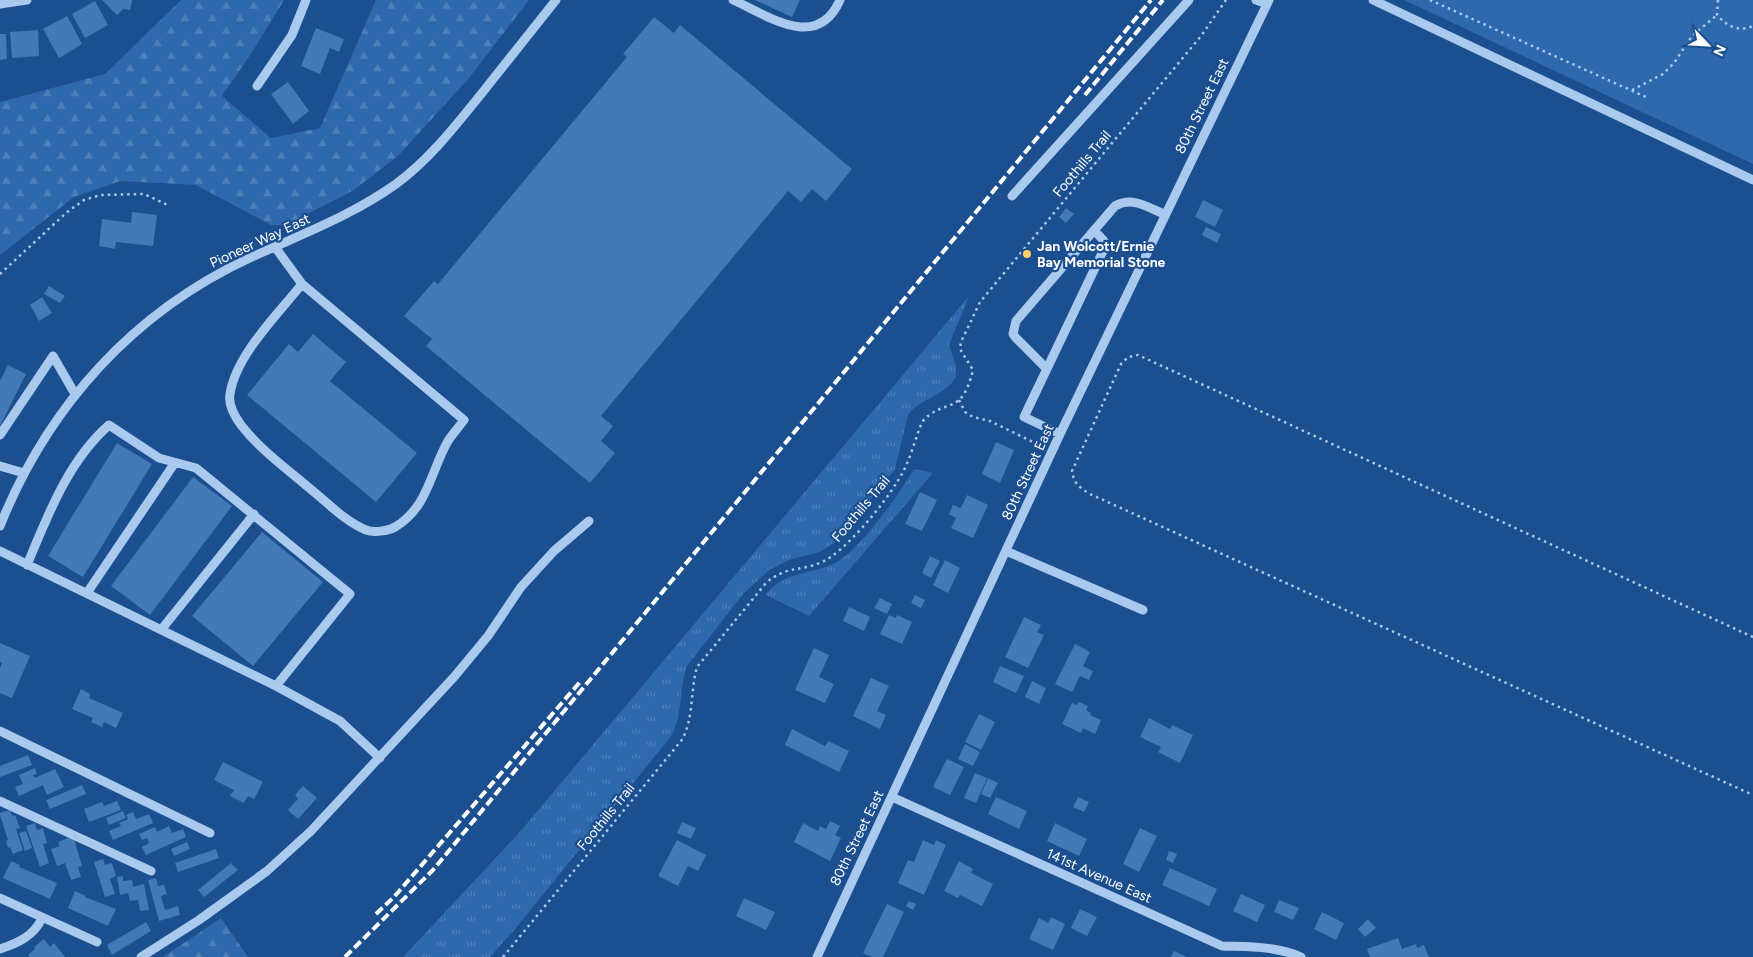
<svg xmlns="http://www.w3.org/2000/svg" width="1753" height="957" font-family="Figtree,sans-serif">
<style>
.grass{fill:url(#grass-tufts)}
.forest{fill:url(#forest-firs)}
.green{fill:#2e69ad}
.building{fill:#4478b7}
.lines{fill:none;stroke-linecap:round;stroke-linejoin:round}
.path{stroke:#a9c9ee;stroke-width:2.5;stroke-dasharray:2.5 4;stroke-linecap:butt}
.minor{stroke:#a9c9ee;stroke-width:9}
.rail{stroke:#fff;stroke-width:4;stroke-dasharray:9 4;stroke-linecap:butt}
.poi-dot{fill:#ffd166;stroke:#1b4f8f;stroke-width:2}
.labels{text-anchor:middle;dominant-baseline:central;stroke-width:4.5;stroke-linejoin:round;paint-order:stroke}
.street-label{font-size:14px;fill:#fff;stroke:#1b4f8f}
.poi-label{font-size:14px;font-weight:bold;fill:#fff;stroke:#1b4f8f;text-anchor:start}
</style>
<defs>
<pattern id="grass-tufts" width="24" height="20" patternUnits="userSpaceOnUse" patternTransform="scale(1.25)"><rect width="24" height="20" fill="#2e69ad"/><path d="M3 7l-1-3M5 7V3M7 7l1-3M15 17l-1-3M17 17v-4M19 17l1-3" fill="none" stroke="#4d80b9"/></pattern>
<pattern id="forest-firs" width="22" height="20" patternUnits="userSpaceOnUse" patternTransform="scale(1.25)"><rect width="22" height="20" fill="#2e69ad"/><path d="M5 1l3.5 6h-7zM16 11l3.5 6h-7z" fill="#4d80b9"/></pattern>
</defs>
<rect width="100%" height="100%" fill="#1b4f8f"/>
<path class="grass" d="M969,296L949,345L956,366V377C944,397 920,398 908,415L895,469L835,542L820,552L789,560L769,570L744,593L687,666C679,688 683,713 672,735L516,928L490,957H403L519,833Z
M914,469L933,473L809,616L766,595C784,569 815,576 840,560C862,546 900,493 914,469Z"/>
<path class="forest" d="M181,0H284L251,54L222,96L271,138L320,128L376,0H529L469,78L399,155L354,190L286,225H271L196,185L121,181L74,197L0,255V102L105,74Z
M221,918L248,957H163Z"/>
<path class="green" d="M1404,0H1753V164Z"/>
<path class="building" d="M102,0H132L130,10L123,9L117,15Z
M755,0H800L792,17Z
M95,1L108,25L85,38L72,14Z
M67,16L82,44L59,58L43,29Z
M654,17L674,33L680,25L852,169L826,201L812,189L801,202L788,191L601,416L613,426L601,441L615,453L590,483L426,346L432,339L404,316L434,281L438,284L627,57L623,54Z
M316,28L344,39L339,52L330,48L320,74L301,66Z
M38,30L39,56L12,58L10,32Z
M0,34H6L7,59L0,60Z
M288,82L309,111L293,124L271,94Z
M1203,200L1223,210L1215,227L1195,217Z
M1066,208L1074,214L1066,223L1059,217Z
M132,212L157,215L153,246L116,242L115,249L99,246L102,219L131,223Z
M1206,227L1221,234L1217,243L1202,235Z
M49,286L65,296L60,303L44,294Z
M42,297L52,313L39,321L30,305Z
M313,334L346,362L330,381L417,453L376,502L247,395L289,344L298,352Z
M8,365L26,374L0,426V381Z
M996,442L1014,450L1000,483L982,474Z
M117,443L152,464L83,577L48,556Z
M193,477L232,506L150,615L111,586Z
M920,492L937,500L922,531L905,524Z
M967,495L988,505L973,538L951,528L956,518L949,514L953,505L961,508Z
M262,532L323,582L253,666L192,616Z
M930,556L940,561L931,578L922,573Z
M945,560L960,568L948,593L933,585Z
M915,595L925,600L921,608L911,603Z
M880,598L892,604L887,614L874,608Z
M849,607L870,617L864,631L843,621Z
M889,615L896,618L897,615L912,622L902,644L880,634Z
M1024,617L1041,625L1037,632L1044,635L1028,668L1005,657Z
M0,643L30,656L12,698L0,693V668L2,663L0,662Z
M1075,644L1090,652L1083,666L1093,671L1089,680L1080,676L1072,692L1055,684Z
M814,648L829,655L819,677L834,684L825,703L795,690Z
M1000,666L1024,676L1016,693L993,682Z
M871,678L889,686L877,711L886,715L880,729L853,716Z
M1032,681L1046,688L1039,704L1025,697Z
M81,689L90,694L89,698L123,713L116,728L104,722L102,727L91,722L93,718L72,709Z
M1079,702L1088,706L1086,710L1091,713L1090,715L1101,720L1095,734L1083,728L1081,733L1062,724L1072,703L1077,705Z
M979,714L995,722L981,750L965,742Z
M1149,718L1170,729L1172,725L1193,735L1180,763L1158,752L1161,747L1140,737Z
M792,729L825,746L828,741L849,751L839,772L785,745Z
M965,744L980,752L973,766L958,759Z
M28,755L32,765L0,777V766Z
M947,759L964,767L950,795L933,787Z
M223,762L263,782L254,799L248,796L244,803L230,796L234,790L214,780Z
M35,768L37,774L33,775L35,778L55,769L64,787L47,795L43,785L19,796L15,787L23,784L19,775Z
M975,773L987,778L976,803L964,798Z
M988,778L998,783L990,798L981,794Z
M82,785L86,794L50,809L46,800Z
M303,786L317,798L298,819L288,810L298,799L295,795Z
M996,797L1027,811L1019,829L988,814Z
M1078,797L1089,802L1084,812L1073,807Z
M117,801L121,810L89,822L84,809L102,802L104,806Z
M10,810L12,816L15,815L20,828L16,829L23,850L13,854L10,847L8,848L6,841L8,840L0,815V813Z
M123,811L126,818L109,825L106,818Z
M133,812L136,819L149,814L153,823L113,840L109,831L121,826L119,823L128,819L126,815Z
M830,821L840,826L835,835L841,838L830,861L794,842L803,823L818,831L820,826L826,829Z
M682,822L696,828L691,839L677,833Z
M35,823L37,830L43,828L47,843L43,844L49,863L40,867L26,826Z
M1055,823L1087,839L1079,856L1047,841Z
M169,826L172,833L183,829L186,837L146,855L142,847L149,843L147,838L142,840L139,834L155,827L157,832Z
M1140,828L1157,836L1139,872L1123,864Z
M26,831L32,848L25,851L19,833Z
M68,838L74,839L82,866L78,867L81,877L71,880L65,863L57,866L51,849L60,846L58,842Z
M677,840L706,855L698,871L688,866L678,886L658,876Z
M923,840L934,845L936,840L946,845L924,895L898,883L908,860L914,862Z
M187,842L190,849L174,856L171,849Z
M216,849L219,858L178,872L175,863Z
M1169,851L1177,854L1173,863L1166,860Z
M103,859L105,865L112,863L116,876L110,879L115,894L105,897L94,862Z
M11,861L20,865L19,867L57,883L50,899L3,878Z
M959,861L973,869L971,873L993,884L982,906L960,895L958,898L944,891Z
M231,863L238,870L204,897L198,890Z
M1170,868L1217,889L1209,906L1162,885Z
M123,876V881L132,880L133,887L144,884L149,910L140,911L138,900L130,901L128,893L120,895L117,877Z
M156,878L158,886L164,885L167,894L161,896L165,910L178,906L180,915L159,921L148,880Z
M75,891L86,896L85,897L116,909L108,926L68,908Z
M1241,894L1265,905L1257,922L1233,911Z
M744,898L775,912L766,930L736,916Z
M1279,900L1299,908L1293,920L1274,912Z
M909,901L916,904L913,910L906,906Z
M887,904L904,912L883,957H872L863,953Z
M1080,909L1097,917L1087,936L1071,928Z
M1322,912L1344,923L1336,940L1314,929Z
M1051,917L1065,924L1053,950L1029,939L1039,918L1048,923Z
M1368,919L1376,928L1365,937L1358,929Z
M146,922L151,931L112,955L107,945Z
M1398,938L1402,949L1416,944L1417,948L1424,945L1429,957H1370L1367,949Z
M44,939L50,947L54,943L65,957H30L28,955L35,949L34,947Z
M1174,951L1187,957H1171Z"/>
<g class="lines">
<path class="path" d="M1430,0L1648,98
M1718,0L1717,15C1728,27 1738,32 1753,26
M1632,90L1663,74L1674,63L1692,36L1717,15
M0,274L66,213L84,200L101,195L144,194L170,206
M959,400L965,412L973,417L990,421L1039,445
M1753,637L1138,355L1128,357L1121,364L1072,471C1074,484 1079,487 1090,494L1753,795
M503,957L681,741C694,721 690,691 697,667L766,583C787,565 800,572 822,562C846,551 883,505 897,482C909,465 914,442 922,422C945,396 961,419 973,370L960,349L961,342L980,302L1201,36L1226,0"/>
<path class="minor" d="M733,0C769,16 817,52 840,0
M1256,0L1267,4
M1373,0L1753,180
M0,4L27,0
M257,86L292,35L306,0
M1012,196L1189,0
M275,247L302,284L464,420C459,427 453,433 448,441C431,470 428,508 395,527C388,531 374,533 366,530C346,522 330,505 314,492C290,471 261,451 241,425C235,417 228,405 230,394C236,355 278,314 302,284
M1047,369L1016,338L1013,334L1016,321L1115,206C1132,196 1147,207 1164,214
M1060,434L1024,417L1104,249V241L1094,230
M0,435L53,356L75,394
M0,466L24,473
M0,526C48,406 134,311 252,257C302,234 351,216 396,184C430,159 456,125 482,93C507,62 531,31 556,0
M0,551L276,686L350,594L196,468L159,458L109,425C68,461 48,515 27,565
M1006,551L1143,610
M87,593L174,464
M161,630L254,514
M276,686L340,721L380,758
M0,731L210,833
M892,797L1222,946C1249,947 1276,946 1301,957
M0,801L151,871
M0,898L97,942
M0,949C18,943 34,936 42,918
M141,957L199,920L267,871L311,831L454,677L488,636L521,587L554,551L589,521
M817,957L1060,434L1269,0"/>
<path class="rail" d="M1085,95L1163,0
M376,914L394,897L580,682
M345,957L433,870L1151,0"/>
</g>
<circle class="poi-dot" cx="1027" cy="254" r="5"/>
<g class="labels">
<g class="street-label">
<text transform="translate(1202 106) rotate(-64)">80th Street East</text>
<text transform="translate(1082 164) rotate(-50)">Foothills Trail</text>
<text transform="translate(260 241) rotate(-25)">Pioneer Way East</text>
<text transform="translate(1028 472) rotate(-65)">80th Street East</text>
<text transform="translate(861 509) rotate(-50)">Foothills Trail</text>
<text transform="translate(606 817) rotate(-51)">Foothills Trail</text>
<text transform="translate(857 838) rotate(-64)">80th Street East</text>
<text transform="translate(1099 876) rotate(24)">141st Avenue East</text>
</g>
<g class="poi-label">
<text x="1037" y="246">Jan Wolcott/Ernie<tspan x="1037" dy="16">Bay Memorial Stone</tspan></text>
</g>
</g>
<g transform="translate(1708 45) rotate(115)" stroke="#1b4f8f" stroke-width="4" paint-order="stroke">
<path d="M0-4L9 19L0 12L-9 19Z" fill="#ffffff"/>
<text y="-8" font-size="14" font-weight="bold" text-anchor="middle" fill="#ffffff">N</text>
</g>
</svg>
